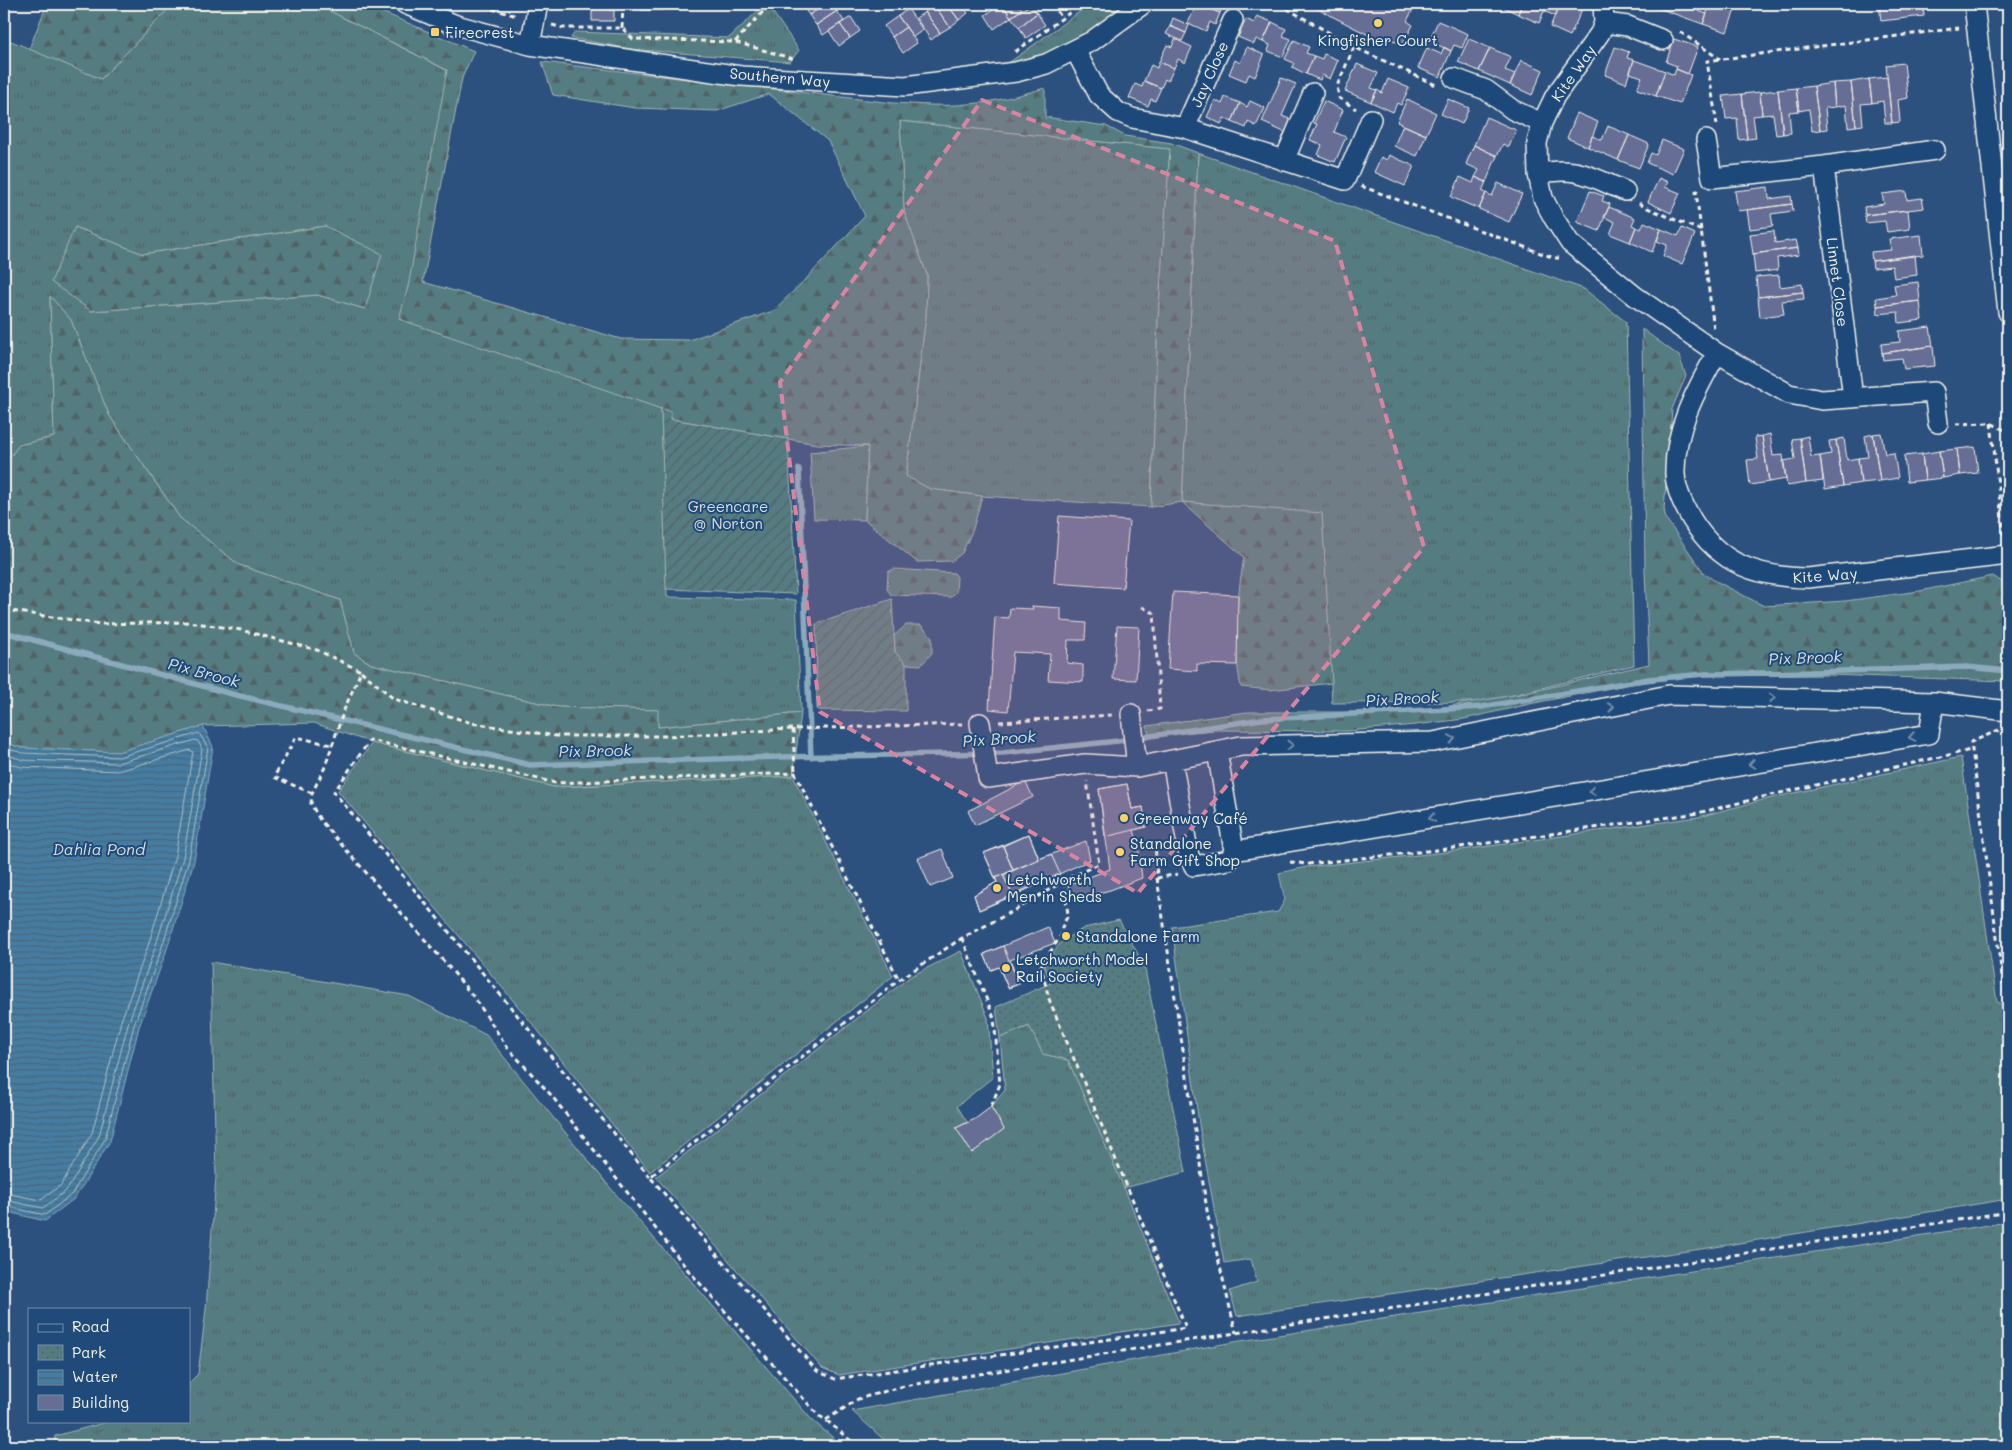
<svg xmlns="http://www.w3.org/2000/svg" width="2012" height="1450" font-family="Mali,sans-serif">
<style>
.grass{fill:url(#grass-tufts);stroke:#a4b6b4;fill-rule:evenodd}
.forest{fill:url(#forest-firs);stroke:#a4b6b4}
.park{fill:url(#park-dots);stroke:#a4b6b4}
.garden{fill:url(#garden-furrows);stroke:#a4b6b4}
.water{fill:url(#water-rules);stroke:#8babbd}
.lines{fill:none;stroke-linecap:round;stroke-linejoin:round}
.shore{stroke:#aec2cc;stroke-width:1}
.stream{stroke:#8babbd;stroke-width:5.5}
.building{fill:#666e95;stroke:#f4f1e8}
.minor-casing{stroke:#f4f1e8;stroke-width:22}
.path{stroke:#f4f1e8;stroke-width:3;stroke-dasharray:5 4;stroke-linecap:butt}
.minor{stroke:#1f4a7a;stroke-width:19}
.oneway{stroke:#748da6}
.marked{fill:#db84a2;fill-opacity:0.2;stroke:#db84a2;stroke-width:4;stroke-dasharray:10 6;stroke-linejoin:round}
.poi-dot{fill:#ffd166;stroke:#1f4a7a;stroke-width:2}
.labels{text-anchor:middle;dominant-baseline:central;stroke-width:4;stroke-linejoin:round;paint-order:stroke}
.poi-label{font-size:15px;fill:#f4f1e8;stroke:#1f4a7a;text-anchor:start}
.street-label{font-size:15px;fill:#f4f1e8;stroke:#1f4a7a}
.park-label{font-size:15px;fill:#dcdfd9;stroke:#1f4a7a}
.water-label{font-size:16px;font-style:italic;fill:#dadfdd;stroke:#1f4a7a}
</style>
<defs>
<pattern id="grass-tufts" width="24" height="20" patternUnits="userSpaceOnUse" patternTransform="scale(1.25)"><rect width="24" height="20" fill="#557b81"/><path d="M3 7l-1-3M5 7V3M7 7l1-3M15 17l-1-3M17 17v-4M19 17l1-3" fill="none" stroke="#506466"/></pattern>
<pattern id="forest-firs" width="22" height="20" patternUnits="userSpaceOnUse" patternTransform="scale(1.25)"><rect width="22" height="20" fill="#557b81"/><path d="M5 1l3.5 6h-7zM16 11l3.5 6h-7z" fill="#506466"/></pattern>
<pattern id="park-dots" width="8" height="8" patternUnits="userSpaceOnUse" patternTransform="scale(1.25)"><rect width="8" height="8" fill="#557b81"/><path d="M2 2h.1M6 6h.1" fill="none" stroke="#506466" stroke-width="1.8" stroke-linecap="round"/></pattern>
<pattern id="garden-furrows" width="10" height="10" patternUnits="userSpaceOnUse" patternTransform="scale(1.25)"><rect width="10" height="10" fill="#557b81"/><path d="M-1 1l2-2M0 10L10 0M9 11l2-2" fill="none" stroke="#506466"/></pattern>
<pattern id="water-rules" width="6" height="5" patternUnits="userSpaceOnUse" patternTransform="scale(1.25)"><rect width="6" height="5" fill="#457ca1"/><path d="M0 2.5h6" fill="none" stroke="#476578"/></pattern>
</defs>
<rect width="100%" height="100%" fill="#2d517f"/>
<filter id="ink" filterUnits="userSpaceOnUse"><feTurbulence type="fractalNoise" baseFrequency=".02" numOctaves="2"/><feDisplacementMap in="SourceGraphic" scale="10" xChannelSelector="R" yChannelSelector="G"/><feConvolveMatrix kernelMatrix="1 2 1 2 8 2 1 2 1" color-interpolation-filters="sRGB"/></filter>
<g filter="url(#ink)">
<path class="grass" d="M173,4H316L462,78L400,319L661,408L667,597L796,600L801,713L658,727L657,710L557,707L371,664L354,653L340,600L239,565L180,518L109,415L71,320L50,297L54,437L19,445L4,465V38L101,79ZM325,226L365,309L318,295L91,311L75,227L143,254Z
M765,4H767L799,50L790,62L631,49L571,38L575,32L729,38Z
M1090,4H1129L1092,36L1016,66L1010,62Z
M900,121L1170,149L1158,319L1151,507L982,496L930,489L906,477L926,315L927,275L904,211Z
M1198,153L1584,289L1626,322L1634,665L1485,702L1332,703L1322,514L1182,502Z
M868,446L865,520L814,519L810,452Z
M372,743L554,787L793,776L893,976L650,1172L536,1028L338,791Z
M1961,757L1997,1002L2008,1008V1199L1715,1247L1237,1316L1230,1291L1257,1282L1251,1259L1224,1263L1200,1131L1172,927L1278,912L1285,900L1279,873L1307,867L1447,852L1698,817L1767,799Z
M961,951L988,1018L993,1077L957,1106L967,1122L956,1128L972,1153L1004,1129L991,1107L1005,1090L1000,1038L1029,1026L1043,1054L1068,1060L1113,1160L1179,1323L839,1375L822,1368L656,1177L911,976Z
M211,962L409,996L486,1035L613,1191L812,1420L843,1446H54L55,1436L111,1421H189V1383L198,1374L206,1309L216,1177Z
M2008,1222V1446H891L852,1411L1234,1342Z"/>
<path class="forest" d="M47,4H173L101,79L29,49Z
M316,4H363L474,51L462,78L423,282L621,339L689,340L773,311L808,277L865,216L828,141L769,94L717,111L635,108L553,95L542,62L893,103C918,104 943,107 968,104C995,102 1020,95 1045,88V117L1106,126L1125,136L1171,143L1198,153L1182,502L1322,513L1332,683L1270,690L1241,687C1232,644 1237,599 1244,557L1182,502L1151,507L1158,319L1170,149L900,121L904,211L927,275L926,315L906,476L930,489L982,496L973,529L962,553L952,561L917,562L865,520L868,446L817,444L671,419L670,412L399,319L408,287L447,70Z
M325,226L382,254L365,309L318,295L91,311L51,282L75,227L143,254Z
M50,296L71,320L109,415L180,518L239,565L340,600L354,653L371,664L557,707L658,710V727L801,713L793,776L554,787L372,743L314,723L203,726L118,752L23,748L4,743V465L19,445L54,437Z
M1642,329L1679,356L1686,376L1672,409L1664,509L1666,519L1704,573L1712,579L1764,606L1845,601L1920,591L1993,576L2008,586V681L1829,675L1698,676L1631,684L1534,703L1464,719L1415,725L1348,731L1216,730L1149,736L1147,726L1247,712H1353L1437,708L1526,693L1649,664L1645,572Z
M894,569L954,573L957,577L956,592L951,597L891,595L887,589L888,572Z
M906,625H921L932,637V653L921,665L906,664L895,652L894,636Z"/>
<path class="park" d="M1119,920L1144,965L1186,1172L1124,1188L1068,1060L1043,1054L1029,1026L1000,1038L996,1007L1051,983L1044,966L1062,941L1084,928Z"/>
<path class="garden" d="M661,408L671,412V419L788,439L796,594L666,589Z
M892,599L895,652L906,664V711L817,710L816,624Z"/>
<path class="water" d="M203,726L213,747L194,861L166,952L139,1027L110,1141L75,1198L45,1221L4,1211V743L23,748L118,752Z"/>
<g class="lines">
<path class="shore" d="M4,748L23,753L119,757L199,733L208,748L189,859L161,950L134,1025L105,1139L72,1194L45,1215L4,1206
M4,754L23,760L118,763L195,740L198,741L202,749L183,858L155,948L128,1024L99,1136L67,1190L43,1208L4,1200
M4,762L22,767L118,771L190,750L193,752L175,856L148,946L121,1021L92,1133L61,1185L41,1200L4,1193"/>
<path class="stream" d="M799,469L811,757
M4,632L232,694L530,765L780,757L1003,753L1118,741L1262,719L1482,707L1648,679L1705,674L1812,672L1967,667L2008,671"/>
</g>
<path class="building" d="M592,4H609V10H614V21H592Z
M641,4H666L665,10H641Z
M666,4H692L691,5H666Z
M692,4H716V5H691Z
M716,4H739V6L716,5Z
M801,4H817L820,8L809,15Z
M826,4H832L837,11L816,25L809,15Z
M936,4H947L959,20L950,27L934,5Z
M947,4H961L968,13L959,20Z
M1002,4H1018L1022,9L1011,17Z
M1002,4L1011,17L994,29L985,15Z
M1031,4L1037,13L1019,27L1011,17Z
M1055,4H1065L1058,9Z
M1197,4L1220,13L1215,25L1210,22L1206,31L1188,23Z
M1204,4H1224L1220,13L1203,6Z
M1242,4H1251L1248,10L1241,6Z
M1318,4H1404L1413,9L1407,21L1413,25L1402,45L1389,38L1386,44L1316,8Z
M1497,4H1522L1518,14Z
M1522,4H1560L1555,16L1544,11L1539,23L1518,14Z
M1560,4L1566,7L1568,4H1576L1583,7L1570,36L1550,27Z
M1648,4H1676L1672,13Z
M1676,4H1700L1698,11L1707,14L1703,24L1672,13Z
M1710,4H1726L1736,7L1727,32L1703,24Z
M1879,4H1923L1924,16L1881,21Z
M934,5L950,27L940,33L925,12Z
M908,9L923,30L913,37L898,16Z
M837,11L844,21L823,35L816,25Z
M925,12L940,33L931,40L916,18Z
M1037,13L1045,25L1026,38L1019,27Z
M898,16L906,27L892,37L884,26Z
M1257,16L1272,22L1263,42L1256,39L1254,44L1238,37L1246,19L1254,23Z
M851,17L860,31L850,38L840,24Z
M1173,18L1189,25L1186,33L1170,26Z
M1438,21L1468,34L1462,48L1454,45L1451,51L1429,41Z
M1272,22L1286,29L1283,36L1291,39L1283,57L1268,51L1270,45L1263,42Z
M840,24L850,38L839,46L829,31Z
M1170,26L1186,33L1182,41L1166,34Z
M906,27L917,43L903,53L892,37Z
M1175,39L1192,47L1185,63L1178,59L1174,68L1159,62L1167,45L1172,47Z
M1469,39L1490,48L1479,71L1458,62Z
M1674,39L1698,47L1688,74L1676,69L1677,66L1666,62Z
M1294,40L1309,47L1306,53L1314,56L1306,74L1292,67L1294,63L1285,59Z
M1247,47L1264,55L1255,77L1249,74L1246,81L1229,74L1235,60L1240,63Z
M1444,47L1451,51L1440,77L1418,68L1427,48L1441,54Z
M1615,47L1629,52L1627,58L1634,60L1626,83L1605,75Z
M1490,48L1511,57L1505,70L1515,74L1510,85L1479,71Z
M1324,54L1338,60L1330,79L1322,75L1320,80L1306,74L1314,56L1322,59Z
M1521,60L1543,70L1532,95L1510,85Z
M1634,60L1665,71L1656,96L1637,89L1642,77L1630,73Z
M1159,62L1174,68L1168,81L1165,79L1161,88L1144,81L1151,65L1157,68Z
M1904,63L1908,98L1898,100L1900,122L1892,123L1886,65Z
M1357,64L1378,73L1371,88L1377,90L1371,102L1345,91Z
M1676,69L1691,75L1680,104L1656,96L1665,71L1674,75Z
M1887,77L1892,123H1885L1883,101L1872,103L1869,79Z
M1281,78L1296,84L1282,116L1292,120L1286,133L1262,122Z
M1388,79L1409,88L1401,105L1397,103L1393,112L1371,102L1377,90L1382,93Z
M1869,79L1872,103L1861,104L1863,125L1856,126L1851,82Z
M1144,81L1161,88L1155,101L1151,99L1148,106L1129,98L1135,84L1142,87Z
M1851,82L1856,126L1848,127L1846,105L1835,107L1833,83Z
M1833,83L1835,107L1825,108L1827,129L1820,130L1814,86Z
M1814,86L1820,130L1812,131L1809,109L1799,111L1796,88Z
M1796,88L1799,111L1789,112L1791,133L1783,134L1778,90Z
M1778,90L1783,134L1776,135L1773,114L1762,115L1760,92Z
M1760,92L1762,115L1753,116L1756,138L1747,139L1742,94Z
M1742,94L1747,139L1739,140L1737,118L1726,119L1723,96Z
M1225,97L1240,103L1232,122L1224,118L1221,124L1207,117L1215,100L1222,104Z
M1407,99L1436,113L1426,135L1397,122Z
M1448,99L1469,108L1462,124L1441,114Z
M1250,101L1265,108L1256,126L1248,122L1246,128L1232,122L1240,103L1247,107Z
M1324,101L1343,110L1334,132L1346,137L1335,162L1318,155L1322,145L1310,140L1317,124L1314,123Z
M1577,113L1598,122L1588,147L1567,138Z
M1486,117L1516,130L1509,147L1503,144L1497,156L1474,145Z
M1403,125L1426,135L1417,156L1394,146Z
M1608,126L1629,135L1618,160L1588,147L1592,136L1602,140Z
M1629,135L1649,144L1639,168L1618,160Z
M1662,140L1684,149L1673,174L1647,163L1651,153L1656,155Z
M1474,145L1497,156L1486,182L1475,177L1479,170L1466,164Z
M1389,155L1414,166L1405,186L1374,172L1381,157L1387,160Z
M1460,177L1473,183L1475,177L1486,182L1482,191L1486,193L1479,209L1451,197Z
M1659,178L1668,182L1665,187L1680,193L1671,213L1648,202Z
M1498,183L1522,194L1509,222L1479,209L1486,193L1492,196Z
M1768,187L1769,199L1791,196L1792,204L1738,211L1735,191Z
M1590,191L1604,196L1602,201L1610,204L1599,231L1577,222Z
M1906,191L1907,200L1922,198L1924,208L1865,215L1864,207L1884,204L1882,194Z
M1792,204L1793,211L1771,214L1773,226L1750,229L1747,210Z
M1609,207L1635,218L1632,225L1636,227L1630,242L1610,234L1615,222L1604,217Z
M1908,210L1910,229L1887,232L1885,221L1866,223L1865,215Z
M1644,222L1661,229L1652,252L1630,242L1636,227L1641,229Z
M1682,228L1695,234L1682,264L1663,256L1667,245L1657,241L1661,229L1678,236Z
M1774,231L1775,243L1796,240L1798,248L1753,254L1750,234Z
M1921,235L1923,255L1872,261L1871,252L1891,250L1889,239Z
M1798,248L1799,255L1777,258L1778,270L1755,273L1753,254Z
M1915,255L1917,275L1894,278L1892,266L1873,268L1872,261Z
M1779,275L1780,287L1802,284L1803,292L1758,297L1756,277Z
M1918,282L1920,301L1877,306L1876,298L1896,295L1894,285Z
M1803,292L1804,299L1782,301L1784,314L1760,317L1758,297Z
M1920,301L1922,320L1899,323L1898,312L1878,314L1877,306Z
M1930,327L1933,346L1882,353L1881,344L1900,342L1899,331Z
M1933,346L1935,366L1904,369L1902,358L1883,360L1882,353Z
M1881,433L1885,454L1894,453L1898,478L1880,481L1873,434Z
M1770,434L1773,456L1783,455L1786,479L1769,482L1762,436Z
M1873,434L1880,481L1861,483L1858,458L1868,457L1865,436Z
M1762,436L1769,482L1750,485L1747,460L1758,459L1755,437Z
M1808,436L1811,457L1820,456L1823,481L1806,483L1800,438Z
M1800,438L1806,483L1787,486L1783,461L1795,459L1792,439Z
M1844,438L1847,460L1858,458L1861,483L1843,486L1836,440Z
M1836,440L1843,486L1825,489L1820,456L1831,454L1829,441Z
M1975,447L1978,473L1960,475L1957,449Z
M1957,449L1960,475L1943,478L1939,451Z
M1939,451L1943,478L1925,480L1922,454Z
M1922,454L1925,480L1907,482L1904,456Z
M1059,516L1129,521L1123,588L1054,583Z
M1173,592L1238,595L1237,665L1197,664V671L1168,669Z
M1032,606L1061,608V621L1086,623L1085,640H1068L1067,663L1083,665V682L1048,680L1050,654L1013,652L1008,711L989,709L995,617L1009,618L1010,608L1033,609Z
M1117,626L1139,627L1136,680L1113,679Z
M1025,781L1033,797L975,825L968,811Z
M1127,784L1132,809L1143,807L1146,827L1105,837L1099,789Z
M1127,784L1132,809L1143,807L1146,827L1134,830L1138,844L1142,878L1110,890L1072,900L1068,885L1110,869L1099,789Z
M1029,834L1039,859L1086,841L1090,860L979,910L974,895L997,882L984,853Z
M1029,834L1039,859L1013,870L1003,846Z
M1003,846L1013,870L995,878L984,853Z
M942,849L953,878L930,887L918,858Z
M1051,854L1060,874L1013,896L1003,875Z
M1003,875L1013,896L979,910L974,895L997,882L995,878Z
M2003,887H2008V909H2005Z
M1048,927L1055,943L1010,960L1019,984L1008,988L999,967L991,970L984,954Z
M1003,946L1019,984L1008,988L999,967L991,970L984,954Z
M991,1107L1004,1129L972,1153L956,1128L975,1119Z"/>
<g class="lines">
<defs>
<path id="minor" d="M405,4L456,25L530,45L741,76L905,86L1016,72L1046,64L1092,41L1143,4
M1603,4L1604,23L1600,33L1555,96L1542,123L1537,143L1538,174L1543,198L1553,217L1570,243L1635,296L1717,353L1789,394L1822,400L1934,392L1938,423
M1974,4L2008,312
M1604,23L1628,26L1663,40
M530,45L538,4
M1075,50L1099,95L1118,112L1132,118L1185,128L1345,180L1371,119
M1454,78L1486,90L1513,110L1542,123
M1185,128L1233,20
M1706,140L1712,178L1824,166L1935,150
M1284,161L1313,93
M1824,166L1853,398
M1538,174C1576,165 1591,177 1625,191
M1717,353C1696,390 1674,430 1675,474C1676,491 1684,506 1692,520C1720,565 1758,577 1808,578L2008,555
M1131,714L1137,767
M980,723L988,778L1085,764L1137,767L1241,746L1433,742L1669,695L1934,702L2008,711
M1172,760L1189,856L1194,866L1229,860L1234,851L1217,751
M1234,851L1929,734L1934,702"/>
</defs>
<use href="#minor" class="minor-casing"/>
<path class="path" d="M475,4L517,16
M1052,4L1062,18
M1279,4L1354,47L1438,86
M552,25L563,28H622L633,39L735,42L794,59
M622,28L623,4
M1680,32L1720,59
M735,42L770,4
M1354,47L1337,86L1339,98L1356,109
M1015,52L1082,4
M1717,125L1707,61L1959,28
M1361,186L1554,258H1559
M1698,190L1696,192L1714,329
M1639,203L1643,206L1702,231
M1991,423L2004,537
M1956,424L1991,423L2008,432
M1142,607L1154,613L1160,709L1148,711
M4,610L100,624L189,622L241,630L317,650L361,671L344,710L325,767L312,793L311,804L320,820L454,973L476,1000L507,1047L551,1095L688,1270L819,1416L826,1420L857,1446
M361,671L394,699L472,723L556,736H667L793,729L962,724
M999,722L1112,715
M793,729L795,773
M1999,730L1971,742L2005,998L2008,1000
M312,793L274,777L296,737L332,745
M1138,844L1155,841L1157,878L1178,874
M1290,862L1307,864L1446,849L1698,813L1767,796L1971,750
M1157,878L1208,1217L1236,1333
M1064,881L1068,915L1062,927V934L1041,966L1049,999L1186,1328L835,1379L817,1371L650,1177L899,980L962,938L1017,909L1072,876L1099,864L1087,781
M962,938L994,1018L1000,1084L991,1107
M650,1177L334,792L370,740L556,783L795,773L899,980
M826,1420L858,1399L904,1386L1273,1327L2008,1212"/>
<use href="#minor" class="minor"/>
</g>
<defs><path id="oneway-chevron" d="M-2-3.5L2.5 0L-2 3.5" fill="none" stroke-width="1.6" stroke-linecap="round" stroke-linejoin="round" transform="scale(1.25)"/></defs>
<g class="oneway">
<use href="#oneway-chevron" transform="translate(1772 698) rotate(1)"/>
<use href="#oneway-chevron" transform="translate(1611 707) rotate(-11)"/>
<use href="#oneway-chevron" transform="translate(1912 737) rotate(170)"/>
<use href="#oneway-chevron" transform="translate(1452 739) rotate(-11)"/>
<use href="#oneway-chevron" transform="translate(1290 745) rotate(-1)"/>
<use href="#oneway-chevron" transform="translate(1752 764) rotate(170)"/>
<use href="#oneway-chevron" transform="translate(1592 791) rotate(170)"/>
<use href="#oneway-chevron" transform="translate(1432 818) rotate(170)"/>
</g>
</g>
<path class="marked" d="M982,100L1335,241L1424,547L1138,893L820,712L780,382Z"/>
<g class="poi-dot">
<circle cx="1378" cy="23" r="5"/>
<rect x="430" y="27" width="10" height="10" rx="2.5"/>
<circle cx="1124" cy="818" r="5"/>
<circle cx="1120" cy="852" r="5"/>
<circle cx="997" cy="888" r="5"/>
<circle cx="1066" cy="936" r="5"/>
<circle cx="1006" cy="968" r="5"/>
</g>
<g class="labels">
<g class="poi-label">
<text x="445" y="32">Firecrest</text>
<text x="1378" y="40" text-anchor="middle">Kingfisher Court</text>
<text x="1134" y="818">Greenway Café</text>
<text x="1130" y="843">Standalone<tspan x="1130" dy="17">Farm Gift Shop</tspan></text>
<text x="1007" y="879">Letchworth<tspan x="1007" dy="17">Men in Sheds</tspan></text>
<text x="1076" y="936">Standalone Farm</text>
<text x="1016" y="959">Letchworth Model<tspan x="1016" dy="17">Rail Society</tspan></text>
</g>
<g class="street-label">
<text transform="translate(1573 73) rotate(-55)">Kite Way</text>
<text transform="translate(1209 74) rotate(-66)">Jay Close</text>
<text transform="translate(780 77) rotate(5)">Southern Way</text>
<text transform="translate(1838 282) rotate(83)">Linnet Close</text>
<text transform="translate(1825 575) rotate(-4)">Kite Way</text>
</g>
<g class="park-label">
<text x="728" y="506">Greencare<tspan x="728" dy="17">@ Norton</tspan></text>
</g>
<g class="water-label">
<text transform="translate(1805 657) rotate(-2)">Pix Brook</text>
<text transform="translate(204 672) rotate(15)">Pix Brook</text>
<text transform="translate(1402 698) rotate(-3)">Pix Brook</text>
<text transform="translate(999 738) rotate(-4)">Pix Brook</text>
<text transform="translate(595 750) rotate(-1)">Pix Brook</text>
<text x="99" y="848">Dahlia Pond</text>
</g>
</g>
<rect width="2012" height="1450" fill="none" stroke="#1f4a7a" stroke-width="20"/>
<rect x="10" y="10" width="1992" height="1430" fill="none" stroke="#f4f1e8" stroke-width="2" filter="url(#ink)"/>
<rect x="28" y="1308" width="162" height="115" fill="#1f4a7a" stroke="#748da6"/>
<rect x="38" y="1324" width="25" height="8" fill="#1f4a7a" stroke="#748da6"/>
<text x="72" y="1332" font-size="15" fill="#f4f1e8">Road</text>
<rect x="38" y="1345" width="25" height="15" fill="url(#park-dots)" stroke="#748da6"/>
<text x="72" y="1358" font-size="15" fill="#f4f1e8">Park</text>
<rect x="38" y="1370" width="25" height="15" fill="url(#water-rules)" stroke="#748da6"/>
<text x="72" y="1382" font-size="15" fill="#f4f1e8">Water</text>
<rect x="38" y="1395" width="25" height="15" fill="#666e95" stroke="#748da6"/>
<text x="72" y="1408" font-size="15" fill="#f4f1e8">Building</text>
</svg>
